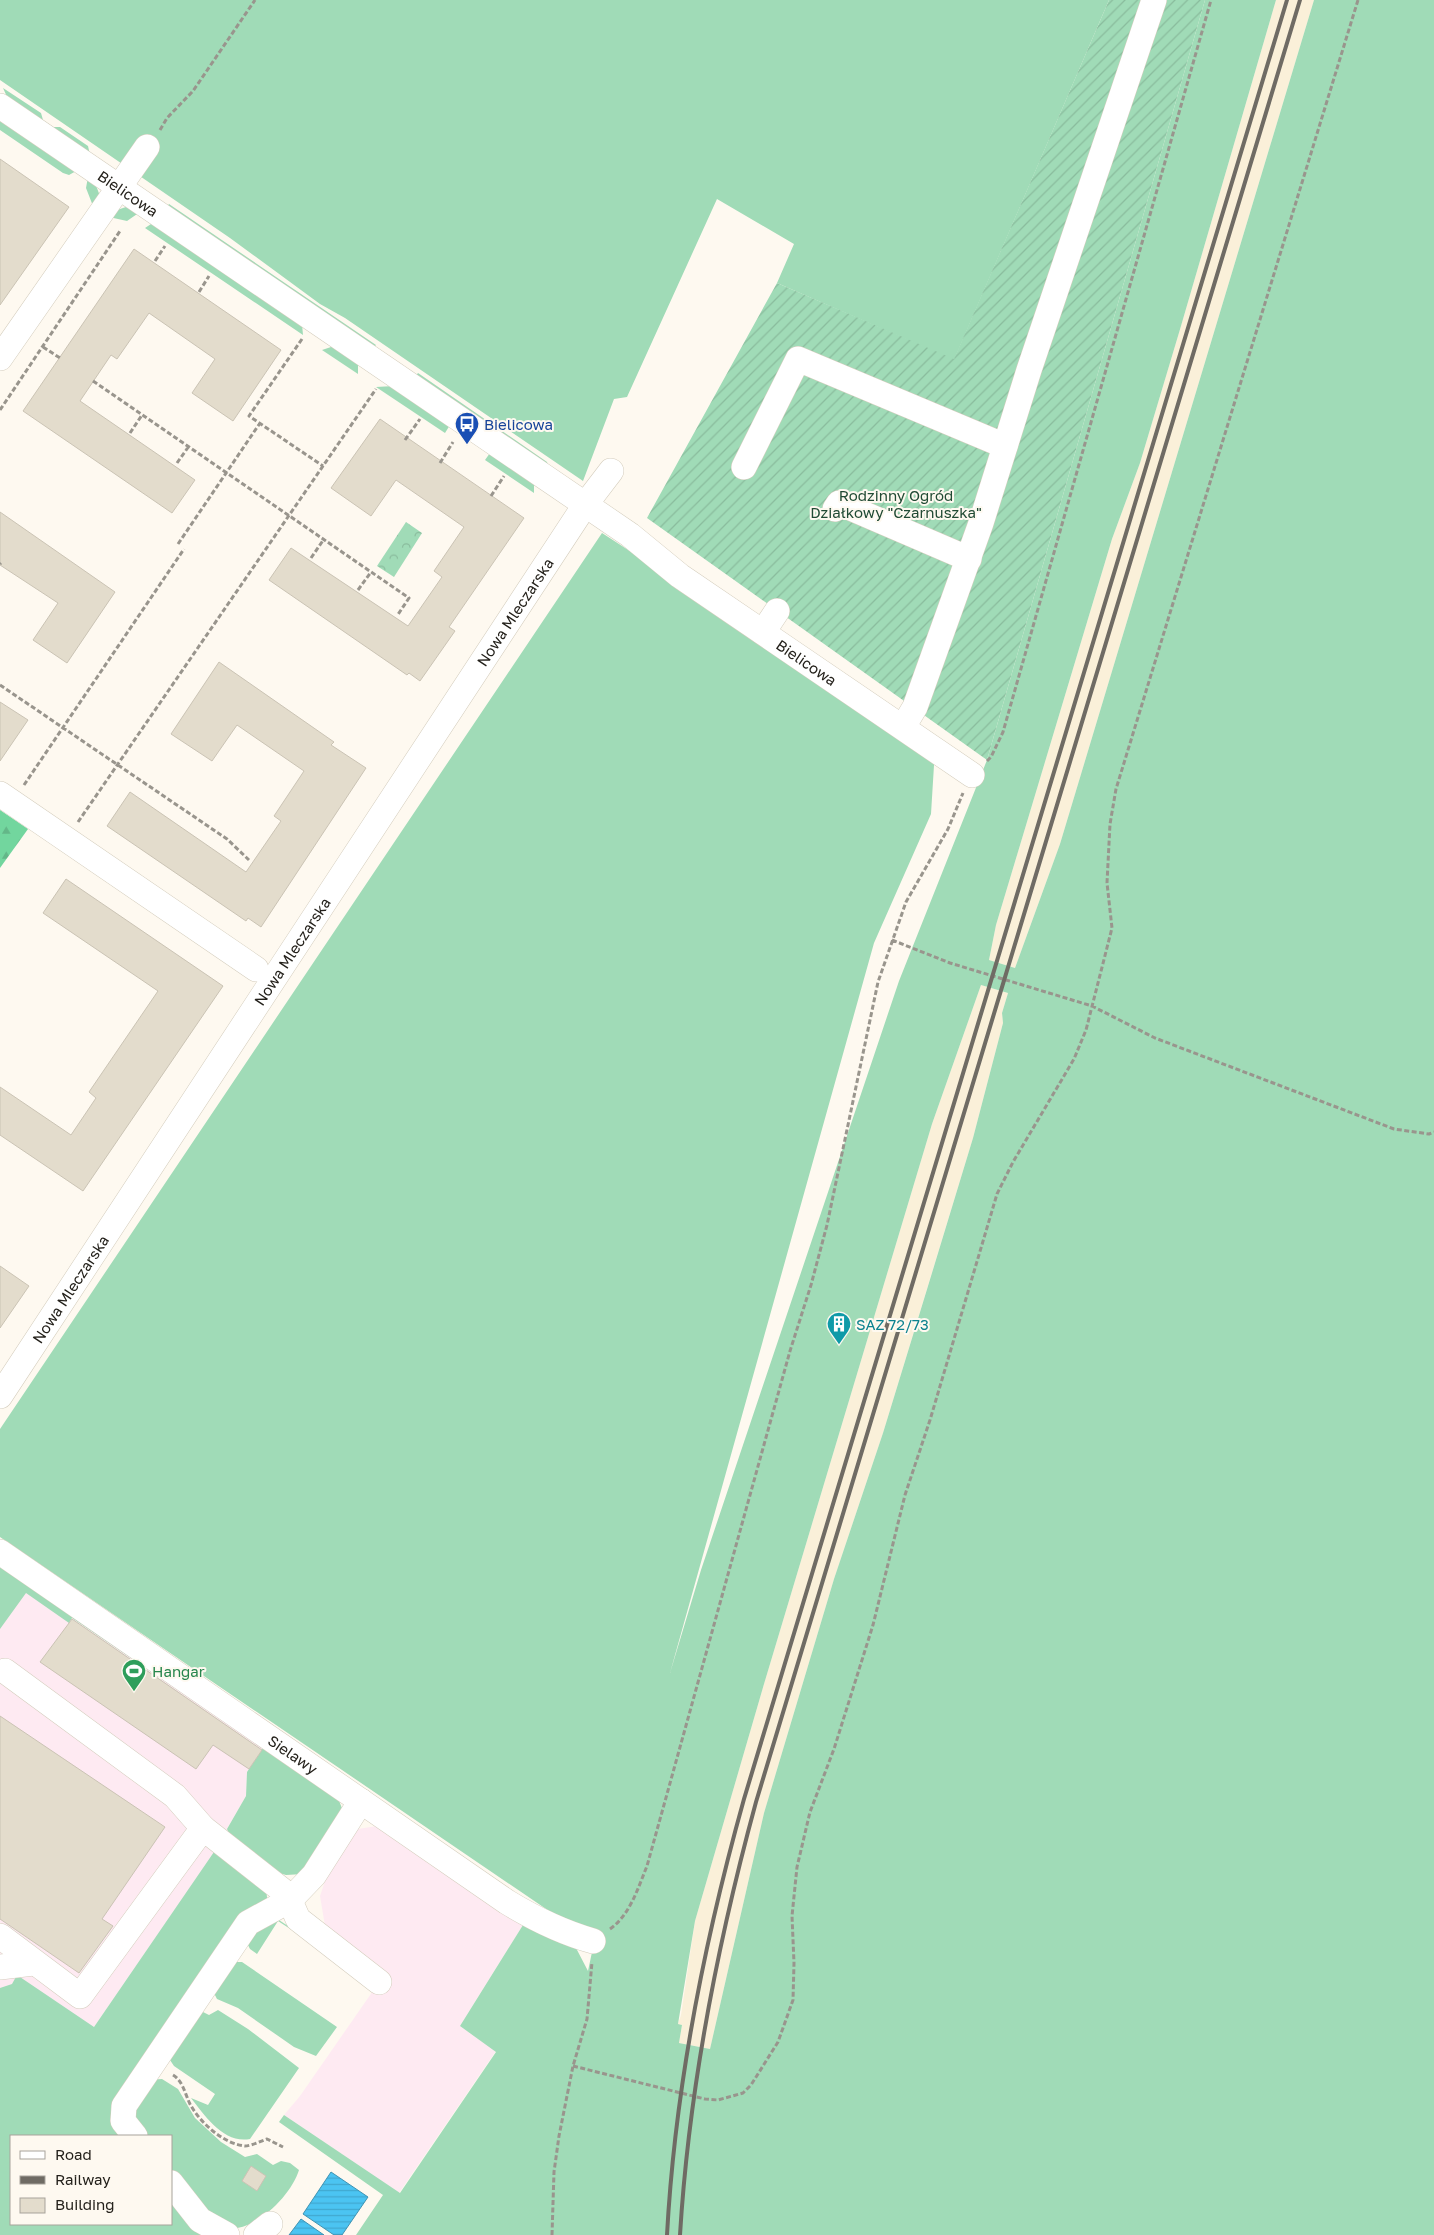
<svg xmlns="http://www.w3.org/2000/svg" width="1434" height="2235" font-family="'Golos Text',sans-serif">
<style>
.commercial{fill:#feeaf2}
.built{fill:#faf0d9}
.grass{fill:#a0dbb7;fill-rule:evenodd}
.forest{fill:url(#forest-firs)}
.park{fill:url(#park-crowns)}
.garden{fill:url(#garden-furrows)}
.water{fill:url(#water-rules);stroke:#3f93b2}
.building{fill:#e3dccc;stroke:#cac3b4}
.lines{fill:none;stroke-linecap:round;stroke-linejoin:round}
.minor-casing{stroke:#d4cdbd;stroke-width:26}
.path{stroke:#99958d;stroke-width:3;stroke-dasharray:5 2.5;stroke-linecap:butt}
.minor{stroke:#fff;stroke-width:25}
.rail{stroke:#6f6b64;stroke-width:4}
.labels{text-anchor:middle;dominant-baseline:central;stroke-width:4;stroke-linejoin:round;paint-order:stroke}
.street-label{font-size:15px;fill:#24211b;stroke:#fef9f0}
.transit-label{font-size:15px;fill:#164399;stroke:#fef9f0;text-anchor:start}
.park-label{font-size:15px;fill:#204a33;stroke:#fef9f0}
.culture-label{font-size:15px;fill:#0d838f;stroke:#fef9f0;text-anchor:start}
.leisure-label{font-size:15px;fill:#27864d;stroke:#fef9f0;text-anchor:start}
</style>
<defs>
<pattern id="forest-firs" width="22" height="20" patternUnits="userSpaceOnUse" patternTransform="scale(1.25)"><rect width="22" height="20" fill="#72d69e"/><path d="M5 1l3.5 6h-7zM16 11l3.5 6h-7z" fill="#63b788"/></pattern>
<pattern id="park-crowns" width="20" height="18" patternUnits="userSpaceOnUse" patternTransform="scale(1.25)"><rect width="20" height="18" fill="#a0dbb7"/><path d="M2 6a3 3 0 1 1 6 0M12 15a3 3 0 1 1 6 0" fill="none" stroke="#8abc9d"/></pattern>
<pattern id="garden-furrows" width="10" height="10" patternUnits="userSpaceOnUse" patternTransform="scale(1.25)"><rect width="10" height="10" fill="#a0dbb7"/><path d="M-1 1l2-2M0 10L10 0M9 11l2-2" fill="none" stroke="#8abc9d"/></pattern>
<pattern id="water-rules" width="6" height="5" patternUnits="userSpaceOnUse" patternTransform="scale(1.25)"><rect width="6" height="5" fill="#4bc4f2"/><path d="M0 2.5h6" fill="none" stroke="#41a8cf"/></pattern>
</defs>
<rect width="100%" height="100%" fill="#fef9f0"/>
<path class="commercial" d="M8,1574L263,1748L247,1772L246,1796L227,1829L231,1839L216,1850L94,2027L0,2042V1584Z
M377,1826L523,1925L460,2026L496,2051L399,2193L284,2115L300,2096L375,1988L326,1932L320,1896L327,1875L358,1829Z"/>
<path class="built" d="M1276,0H1314L1060,844L1015,968L989,960L996,925L1112,539L1140,463L1181,326Z
M981,985L1008,993L1002,1013L1003,1023L973,1138L883,1433L834,1579L764,1813L710,2049L679,2043L682,2025L678,2024L681,2015L695,1921L764,1684L932,1124Z"/>
<path class="grass" d="M0,0H1109L954,360L777,283L794,244L717,199L627,397L614,399L583,481L345,318L320,304L230,238L0,80Z
M1205,0H1276L1181,326L1140,463L1112,539L996,925L989,960L1015,968L1060,844L1314,0H1434V2235H356L383,2195L279,2122L284,2115L400,2193L496,2052L460,2026L523,1925L576,1948L588,1971L596,1933L593,1941L0,1537V1429L602,533L935,749L931,814L874,943L670,1673L701,1570L899,981L987,760ZM981,985L1008,993L1002,1013L1003,1023L973,1138L928,1286L883,1433L834,1579L764,1813L710,2049L679,2043L682,2025L678,2024L695,1921L764,1684L932,1124Z
M3,88L41,113L43,120L53,127H60L88,146L90,155L8,99Z
M0,117L78,170L69,175L63,173L0,130Z
M88,177L95,183L100,196L93,206L86,188Z
M169,204L376,345L373,349L166,208Z
M126,207L140,212L127,221L109,217L114,211Z
M154,222L302,324L303,335L145,228Z
M334,346L358,362V374L322,350Z
M418,373L547,462L549,469L415,377Z
M394,386L450,425L445,433L376,387Z
M490,453L534,483V493L485,460Z
M0,1562L338,1798L343,1811L303,1874L286,1875L276,1872L231,1839L227,1829L246,1796L247,1772L263,1748L72,1618L69,1623L26,1593L0,1629Z
M216,1849L265,1881L268,1905L120,2100L127,2136H11V2224H171V2190L215,2235H0V1988L12,1984L17,1975L94,2027Z
M276,1918L367,1979L278,1921L257,1954L250,1949L245,1939Z
M231,1962H242L337,2027L316,2056L294,2047L238,2008L217,1999L211,1987Z
M218,2010L248,2029L299,2068L250,2139C224,2144 205,2116 191,2098L208,2105L215,2094L174,2066L168,2057L201,2011L209,2015Z
M162,2079L178,2089L195,2118L221,2142L245,2157L257,2154L273,2165L281,2161L290,2163L299,2170C291,2196 253,2235 222,2228C209,2220 183,2187 171,2175V2136H140L130,2121L147,2080Z"/>
<path class="forest" d="M0,810L28,829L0,868Z"/>
<path class="park" d="M406,522L422,533L394,577L377,566Z"/>
<path class="garden" d="M1109,0H1205L987,760L647,518L777,283L954,359Z"/>
<path class="water" d="M331,2172L368,2197L342,2235H334L303,2214Z
M301,2219L324,2235H289Z"/>
<path class="building" d="M0,159L69,207L0,305Z
M134,249L281,350L233,421L192,393L215,359L149,313L117,359L111,355L80,401L195,480L172,513L23,411Z
M380,419L524,518L449,627L455,631L420,681L409,673L407,675L269,580L291,548L408,626L442,577L434,571L464,527L396,480L371,516L331,488Z
M0,512L115,592L67,663L33,640L58,603L0,565Z
M219,662L334,742L331,745L366,768L261,927L248,918L246,921L107,826L130,792L246,872L281,821L274,816L304,771L237,725L212,761L171,734Z
M0,702L28,720L0,761Z
M66,879L223,986L83,1191L0,1135V1087L71,1135L96,1098L89,1092L158,991L43,913Z
M0,1266L29,1286L0,1328Z
M72,1619L262,1750L249,1769L213,1745L196,1769L40,1662Z
M0,1716L165,1827L102,1919L113,1926L79,1973L0,1919Z
M251,2166L266,2176L257,2191L242,2181Z"/>
<g class="lines">
<defs>
<g id="minor">
<path id="s1" d="M0,106L630,535L680,576L972,775"/>
<path d="M0,358L147,147"/>
<path d="M744,467L798,359L1005,446"/>
<path d="M835,509L839,503L969,559"/>
<path d="M763,632L777,611"/>
<path d="M903,727L915,707L981,523L1029,370L1154,0"/>
<path d="M0,794L256,969"/>
<path id="s2" d="M0,1396L585,505L611,471"/>
<path id="s3" d="M0,1552L507,1902C535,1919 561,1932 593,1941"/>
<path d="M5,1671L175,1796L203,1828"/>
<path d="M0,1936L80,1996L203,1828L287,1894L298,1919L379,1982"/>
<path d="M0,1967L33,1963"/>
<path d="M135,2136L123,2121L124,2106L248,1923L290,1900L314,1875L361,1801"/>
<path d="M171,2183L200,2220L227,2235"/>
<path d="M256,2235L270,2224"/>
</g>
</defs>
<use href="#minor" class="minor-casing"/>
<path class="path" d="M160,130L167,118L193,91L255,0
M155,261L165,246
M199,292L209,276
M302,339L249,416L323,466
M43,347L60,358
M93,381L409,598L397,616
M0,410L120,231
M130,433L142,415
M405,440L420,419
M177,463L189,446
M440,463L453,442
M491,496L504,476
M178,544L260,423
M311,558L324,539
M0,564L1,563
M358,590L371,572
M0,685L227,839L249,860
M987,761L991,757L1003,732L1211,0
M24,785L184,549
M78,822L376,389
M892,940L950,963L1092,1006L1155,1038L1394,1129L1429,1134L1434,1132
M610,1929C630,1915 638,1888 647,1866L790,1351L811,1285L827,1225L878,982L906,902L948,829L963,793
M573,2066L705,2099L718,2100L743,2093L751,2085L778,2042L793,2000L794,1963L792,1916L797,1867L810,1812L834,1749L873,1625L905,1495L930,1420L997,1194L1013,1162L1074,1059L1086,1030L1112,928L1107,883L1110,824L1116,789L1358,0
M173,2075C183,2081 185,2094 190,2104C200,2123 224,2144 245,2146C251,2146 261,2141 267,2139L283,2147
M552,2235L554,2172L559,2136L573,2066L587,2019L592,1962"/>
<use href="#minor" class="minor"/>
<path class="rail" d="M667,2235C675,2087 704,1942 744,1799L1287,0
M680,2235C689,2087 717,1945 756,1802L1300,0"/>
</g>
<defs>
<symbol id="bus-pin" viewBox="-11 -11 22 30"><path d="M0 17L-7.5 6A9.5 9.5 0 1 1 7.5 6Z" fill="#1a4fb4" stroke="#fef9f0"/><path d="M-5-6H5V4H4V6H2V4H-2V6H-4V4H-5ZM-3.5-4V0h7V-4ZM-3.5 1.2v1.5H-2V1.2ZM2 1.2v1.5H3.5V1.2Z" fill="#fff"/></symbol>
<symbol id="building-pin" viewBox="-11 -11 22 30"><path d="M0 17L-7.5 6A9.5 9.5 0 1 1 7.5 6Z" fill="#0f9aa8" stroke="#fef9f0"/><path d="M-4-6H4V6H1V3H-1V6H-4ZM-2.5-4.3h1.7v1.8h-1.7ZM.8-4.3h1.7v1.8H.8ZM-2.5-1h1.7V.8h-1.7ZM.8-1h1.7V.8H.8Z" fill="#fff"/></symbol>
<symbol id="stadium-pin" viewBox="-11 -11 22 30"><path d="M0 17L-7.5 6A9.5 9.5 0 1 1 7.5 6Z" fill="#2e9e5b" stroke="#fef9f0"/><path d="M0-5a6.5 5 0 1 0 0 10a6.5 5 0 1 0 0-10ZM-3.5-1.8h7v3.6h-7Z" fill="#fff"/></symbol>
</defs>
<g fill-rule="evenodd">
<use href="#bus-pin" x="453" y="410" width="28" height="38"/>
<use href="#building-pin" x="825" y="1310" width="28" height="38"/>
<use href="#stadium-pin" x="120" y="1657" width="28" height="38"/>
</g>
<g class="labels">
<g class="street-label">
<text stroke="none"><textPath href="#s1" startOffset="155">Bielicowa</textPath></text>
<text stroke="none"><textPath href="#s2" startOffset="938">Nowa Mleczarska</textPath></text>
<text stroke="none"><textPath href="#s1" startOffset="980">Bielicowa</textPath></text>
<text stroke="none"><textPath href="#s2" startOffset="532">Nowa Mleczarska</textPath></text>
<text stroke="none"><textPath href="#s2" startOffset="128">Nowa Mleczarska</textPath></text>
<text stroke="none"><textPath href="#s3" startOffset="356">Sielawy</textPath></text>
</g>
<g class="transit-label">
<text x="484" y="424">Bielicowa</text>
</g>
<g class="park-label">
<text x="896" y="495">Rodzinny Ogród<tspan x="896" dy="17">Działkowy "Czarnuszka"</tspan></text>
</g>
<g class="culture-label">
<text x="856" y="1324">SAZ 72/73</text>
</g>
<g class="leisure-label">
<text x="152" y="1671">Hangar</text>
</g>
</g>
<rect x="10" y="2135" width="162" height="90" fill="#fef9f0" stroke="#a7a39b"/>
<rect x="20" y="2151" width="25" height="8" fill="#ffffff" stroke="#a7a39b"/>
<text x="55" y="2160" font-size="15" fill="#24211b">Road</text>
<rect x="20" y="2176" width="25" height="8" fill="#6f6b64" stroke="#a7a39b"/>
<text x="55" y="2185" font-size="15" fill="#24211b">Railway</text>
<rect x="20" y="2198" width="25" height="15" fill="#e3dccc" stroke="#a7a39b"/>
<text x="55" y="2210" font-size="15" fill="#24211b">Building</text>
</svg>
